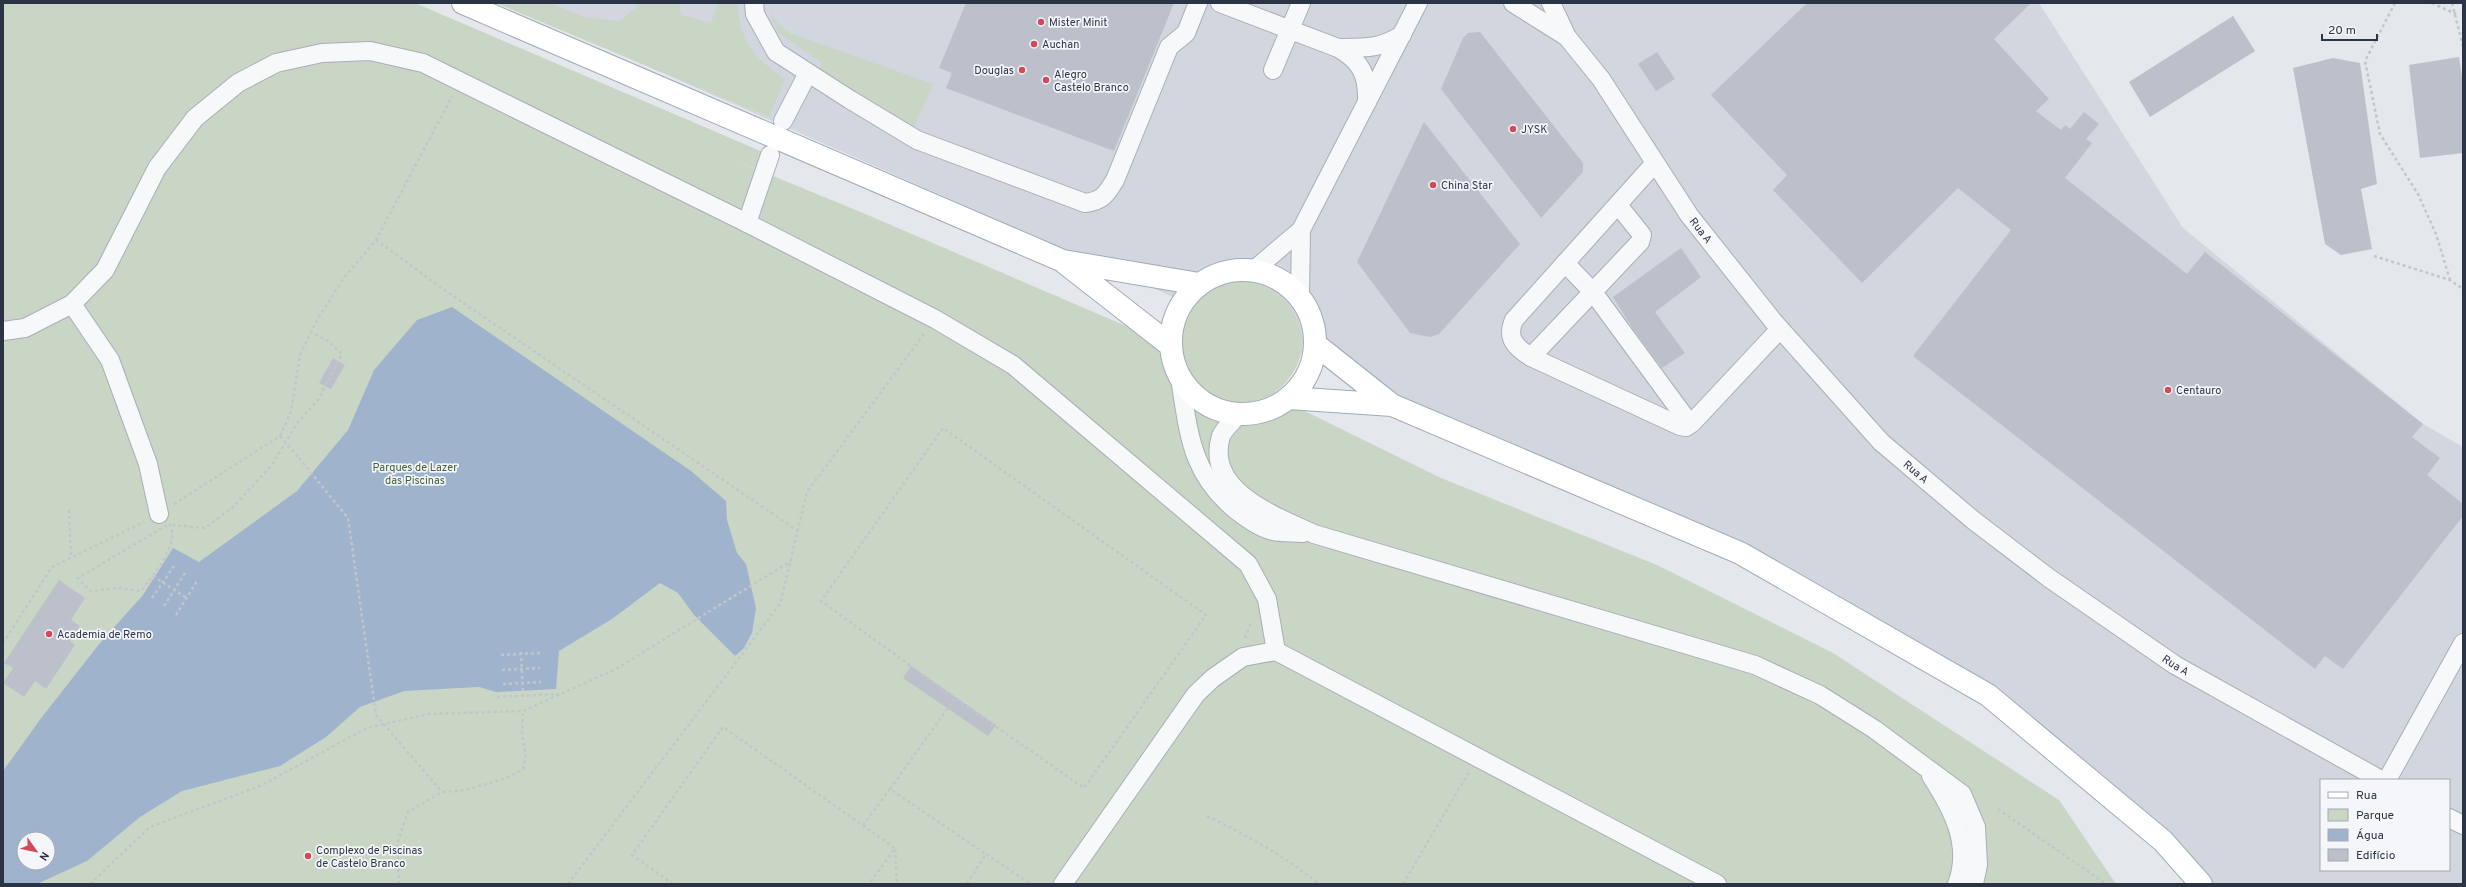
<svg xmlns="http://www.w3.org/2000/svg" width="2466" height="887" viewBox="0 0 2466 887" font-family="Overpass,sans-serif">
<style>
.built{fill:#d2d6de;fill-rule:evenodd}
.green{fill:#c9d6c5;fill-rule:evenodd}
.water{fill:#9fb4cc;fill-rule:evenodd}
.building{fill:#bbc0ca}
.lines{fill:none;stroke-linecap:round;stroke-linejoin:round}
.minor-casing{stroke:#a9aeb7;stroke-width:20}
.major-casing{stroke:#a3abb8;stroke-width:24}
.path{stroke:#c2c5cb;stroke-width:2.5;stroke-dasharray:3 3;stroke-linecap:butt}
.minor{stroke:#f7f8fa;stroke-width:18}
.major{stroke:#fff;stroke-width:22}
.path-bridge{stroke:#c2c5cb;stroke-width:2.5;stroke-dasharray:3 3;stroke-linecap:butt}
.poi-dot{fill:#d1495b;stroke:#f4f6f9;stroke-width:1.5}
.labels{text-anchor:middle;stroke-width:3.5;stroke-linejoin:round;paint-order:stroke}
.poi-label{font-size:11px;fill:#2b3445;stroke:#f4f6f9;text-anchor:start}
.street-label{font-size:11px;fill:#2b3445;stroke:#f4f6f9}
.park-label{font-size:11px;fill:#3f6138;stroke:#f4f6f9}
</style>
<rect width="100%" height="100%" fill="#e4e7ec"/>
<path class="built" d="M503 3H2039L2183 228 2423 424 2463 447V884H2213L2170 838 1992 693 1707 531ZM2321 780H2449V870H2321Z"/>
<path class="green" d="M3 3H415L770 155 764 172 724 156 863 213 1182 350C1181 332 1186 314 1199 300 1259 238 1349 339 1272 395L1441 478 1657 565 1833 653 2059 800 2116 884H3ZM24 839H48V863H24Z
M496 3H550L584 17 619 21 636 8V3H679L681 15 711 23 718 3H739C736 9 739 16 740 22 746 52 762 62 785 79L769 117Z
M770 12 779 24 790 33 933 84 913 129 819 70 822 63 777 32Z"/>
<path class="water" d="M452 307 691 471 726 501 727 520 737 553 746 564 756 608 752 633 744 648 735 656 694 615 678 593 660 583 612 619 559 651 556 689 496 692 479 687 404 691 360 707 326 737 280 766 182 791 140 817 87 861 37 884H3V771L42 717 100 643 143 595 173 548 199 562 297 491 348 430 374 370 417 320ZM24 839H48V863H24Z"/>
<path class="building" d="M966 3H1174L1114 151 946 88 952 73 939 68Z
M1807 3H2031L1994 39 2049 99 2036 111 2061 130 2065 125 2070 129 2084 112 2099 124 2086 139 2092 143 2065 178 2187 274 2205 252 2423 424 2412 437 2440 458 2427 475 2463 504V516L2343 669 2325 656 2315 669 1913 356 2011 230 1958 188 1862 283 1773 190 1787 175 1711 95Z
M2233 16 2255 51 2150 117 2129 82Z
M1480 32 1583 163V172L1541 218 1441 89 1463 38 1468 33Z
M1657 52 1675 79 1656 91 1638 64Z
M2459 57 2463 84V153L2420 158 2409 65Z
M2333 58 2360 63 2377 184 2361 189 2372 249 2341 255 2325 244 2293 68Z
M1424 122 1520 244 1439 334 1430 337 1410 333 1357 262Z
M1681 248 1701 277 1655 312 1685 353 1662 368 1633 329 1613 297Z
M333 358 345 365 331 389 319 383Z
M59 580 85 598 71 620 80 626 70 641 75 645 46 689 35 681 24 697 3 683 13 668 4 663Z
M911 666 996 725 988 736 903 678Z"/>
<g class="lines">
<g class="minor-casing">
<g id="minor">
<path d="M754 3 755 14 776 52 849 99 917 140 1085 203C1102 201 1106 195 1115 180L1169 47 1186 33 1198 3"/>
<path d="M1220 3 1338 48C1361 61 1368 75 1367 102"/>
<path d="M1513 3 1567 37"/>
<path id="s1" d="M1551 3 1567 37 1601 79 1689 215 1773 321 1881 442 1973 520 2049 578 2175 665 2381 780"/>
<path d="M1339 48C1365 48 1379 49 1402 35"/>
<path d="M1273 70 1301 3"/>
<path d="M783 121 808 73"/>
<path d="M1655 163 1514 320C1506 338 1515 347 1531 357L1680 426 1686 427 1692 423 1780 329"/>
<path d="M747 223 770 155"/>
<path d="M1565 263 1593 292 1690 424"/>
<path d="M1254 270 1301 230 1418 3"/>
<path d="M1300 297 1301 230"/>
<path d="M72 304 110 360 148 464 159 514"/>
<path d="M3 331 25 328 72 304 105 270 157 168 195 118 238 83 276 63 322 53 370 51 423 63 747 223 935 319 1013 365 1248 564 1267 599 1276 651 1717 884"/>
<path d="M1531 357 1640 242 1642 235 1618 205"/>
<path d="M1180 379C1189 432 1190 473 1236 510 1246 518 1260 528 1273 531 1282 533 1294 532 1303 533"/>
<path d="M1238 415C1233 421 1224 429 1221 436 1204 491 1276 516 1314 534L1755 665 1820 695 1874 729 1962 794 1976 827 1978 865 1974 884"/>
<path d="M1931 776C1952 808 1972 845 1957 884"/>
<path d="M2387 780 2463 643"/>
<path d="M2449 818 2463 825"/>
<path d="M1063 884 1196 694 1213 678 1243 657 1276 651"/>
</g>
</g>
<g class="major-casing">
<path id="major" d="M463 3 1063 261 1199 284
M1065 263 1170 345
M1171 342a72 72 0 1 1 144 0a72 72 0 1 1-144 0Z
M1315 344 1392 405 1740 553 1988 695 2163 841 2201 884
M1289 398 1392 405"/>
</g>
<path class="path" d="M2395 3 2365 61 2380 134 2418 194 2436 234 2450 280
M2432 3 2456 14
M2452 3 2463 46
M376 240 443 289 798 531
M2374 256 2450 280 2463 289
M280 436 299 458
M174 504 280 436 291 412 300 355 317 320 343 279 376 240 452 96
M69 510 71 557
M169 524C182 541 152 577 141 591L117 588 90 591 78 578Z
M172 525 205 528 232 508 271 466 298 422 318 400 342 354 328 341 311 332
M153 576 188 599
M152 598 174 566
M164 606 185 573
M176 615 197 581
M1245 638 1252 621
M3 643 52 567 144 522
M521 652 523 695
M501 655 540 653
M502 670 540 668
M503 684 541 682
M497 697 559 694
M890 789 955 698 1084 788 1206 615 943 428 821 601 955 698
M1998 809 2106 884
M1207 816C1247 835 1284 856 1319 884
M863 825 890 789 986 854
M895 849 897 884
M90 884 150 827 262 785 367 728 428 714 523 711 616 669 791 561
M399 884 397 844 408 812 442 792 465 790 490 783 511 776 523 769 526 754 522 736 523 711
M568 884 780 604 807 492 924 334
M673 884 632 855 723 727 895 848 869 884
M967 884 986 854 1031 884
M1403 884 1469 772"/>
<use href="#minor" class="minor"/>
<use href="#major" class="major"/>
<path class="path-bridge" d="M299 458 348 518 376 715 442 792"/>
</g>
<g class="poi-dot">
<circle cx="1041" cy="22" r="4"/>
<circle cx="1034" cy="44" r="4"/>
<circle cx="1022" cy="70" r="4"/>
<circle cx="1046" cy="80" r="4"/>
<circle cx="1513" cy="129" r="4"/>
<circle cx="1433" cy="185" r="4"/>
<circle cx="2168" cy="390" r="4"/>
<circle cx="49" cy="634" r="4"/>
<circle cx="308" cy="856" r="4"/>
</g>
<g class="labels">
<g class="poi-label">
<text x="1049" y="26">Mister Minit</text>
<text x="1042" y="48">Auchan</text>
<text x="1014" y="74" text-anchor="end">Douglas</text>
<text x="1054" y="78">Alegro<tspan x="1054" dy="13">Castelo Branco</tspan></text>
<text x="1521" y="133">JYSK</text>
<text x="1441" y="189">China Star</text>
<text x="2176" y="394">Centauro</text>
<text x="57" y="638">Academia de Remo</text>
<text x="316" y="854">Complexo de Piscinas<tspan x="316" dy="13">de Castelo Branco</tspan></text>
</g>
<g class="street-label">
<text dy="4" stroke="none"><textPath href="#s1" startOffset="273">Rua A</textPath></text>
<text dy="4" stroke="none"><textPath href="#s1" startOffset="597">Rua A</textPath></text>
<text dy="4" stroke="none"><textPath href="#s1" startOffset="921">Rua A</textPath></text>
</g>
<g class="park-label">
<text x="415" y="471">Parques de Lazer<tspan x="415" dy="13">das Piscinas</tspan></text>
</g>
</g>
<rect width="2466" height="887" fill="none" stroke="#2b3445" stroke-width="8"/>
<rect x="2320" y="779" width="130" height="92" fill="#f4f6f9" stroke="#a4a8b1"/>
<rect x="2328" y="792" width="20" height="6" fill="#ffffff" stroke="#a4a8b1"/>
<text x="2356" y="799" font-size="12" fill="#2b3445">Rua</text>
<rect x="2328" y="809" width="20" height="12" fill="#c9d6c5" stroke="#a4a8b1"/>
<text x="2356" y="819" font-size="12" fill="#2b3445">Parque</text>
<rect x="2328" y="829" width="20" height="12" fill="#9fb4cc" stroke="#a4a8b1"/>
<text x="2356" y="839" font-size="12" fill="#2b3445">Água</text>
<rect x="2328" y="849" width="20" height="12" fill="#bbc0ca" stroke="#a4a8b1"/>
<text x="2356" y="859" font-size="12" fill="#2b3445">Edifício</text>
<g transform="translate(36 851) rotate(123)"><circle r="19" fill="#f4f6f9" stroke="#a4a8b1"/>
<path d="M0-3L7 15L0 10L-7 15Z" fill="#d1495b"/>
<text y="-6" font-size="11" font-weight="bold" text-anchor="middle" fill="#2b3445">N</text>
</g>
<path d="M2322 34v6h55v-6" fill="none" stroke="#2b3445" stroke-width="2"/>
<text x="2328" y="34" font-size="12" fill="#2b3445" stroke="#f4f6f9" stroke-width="3" paint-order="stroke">20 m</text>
</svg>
